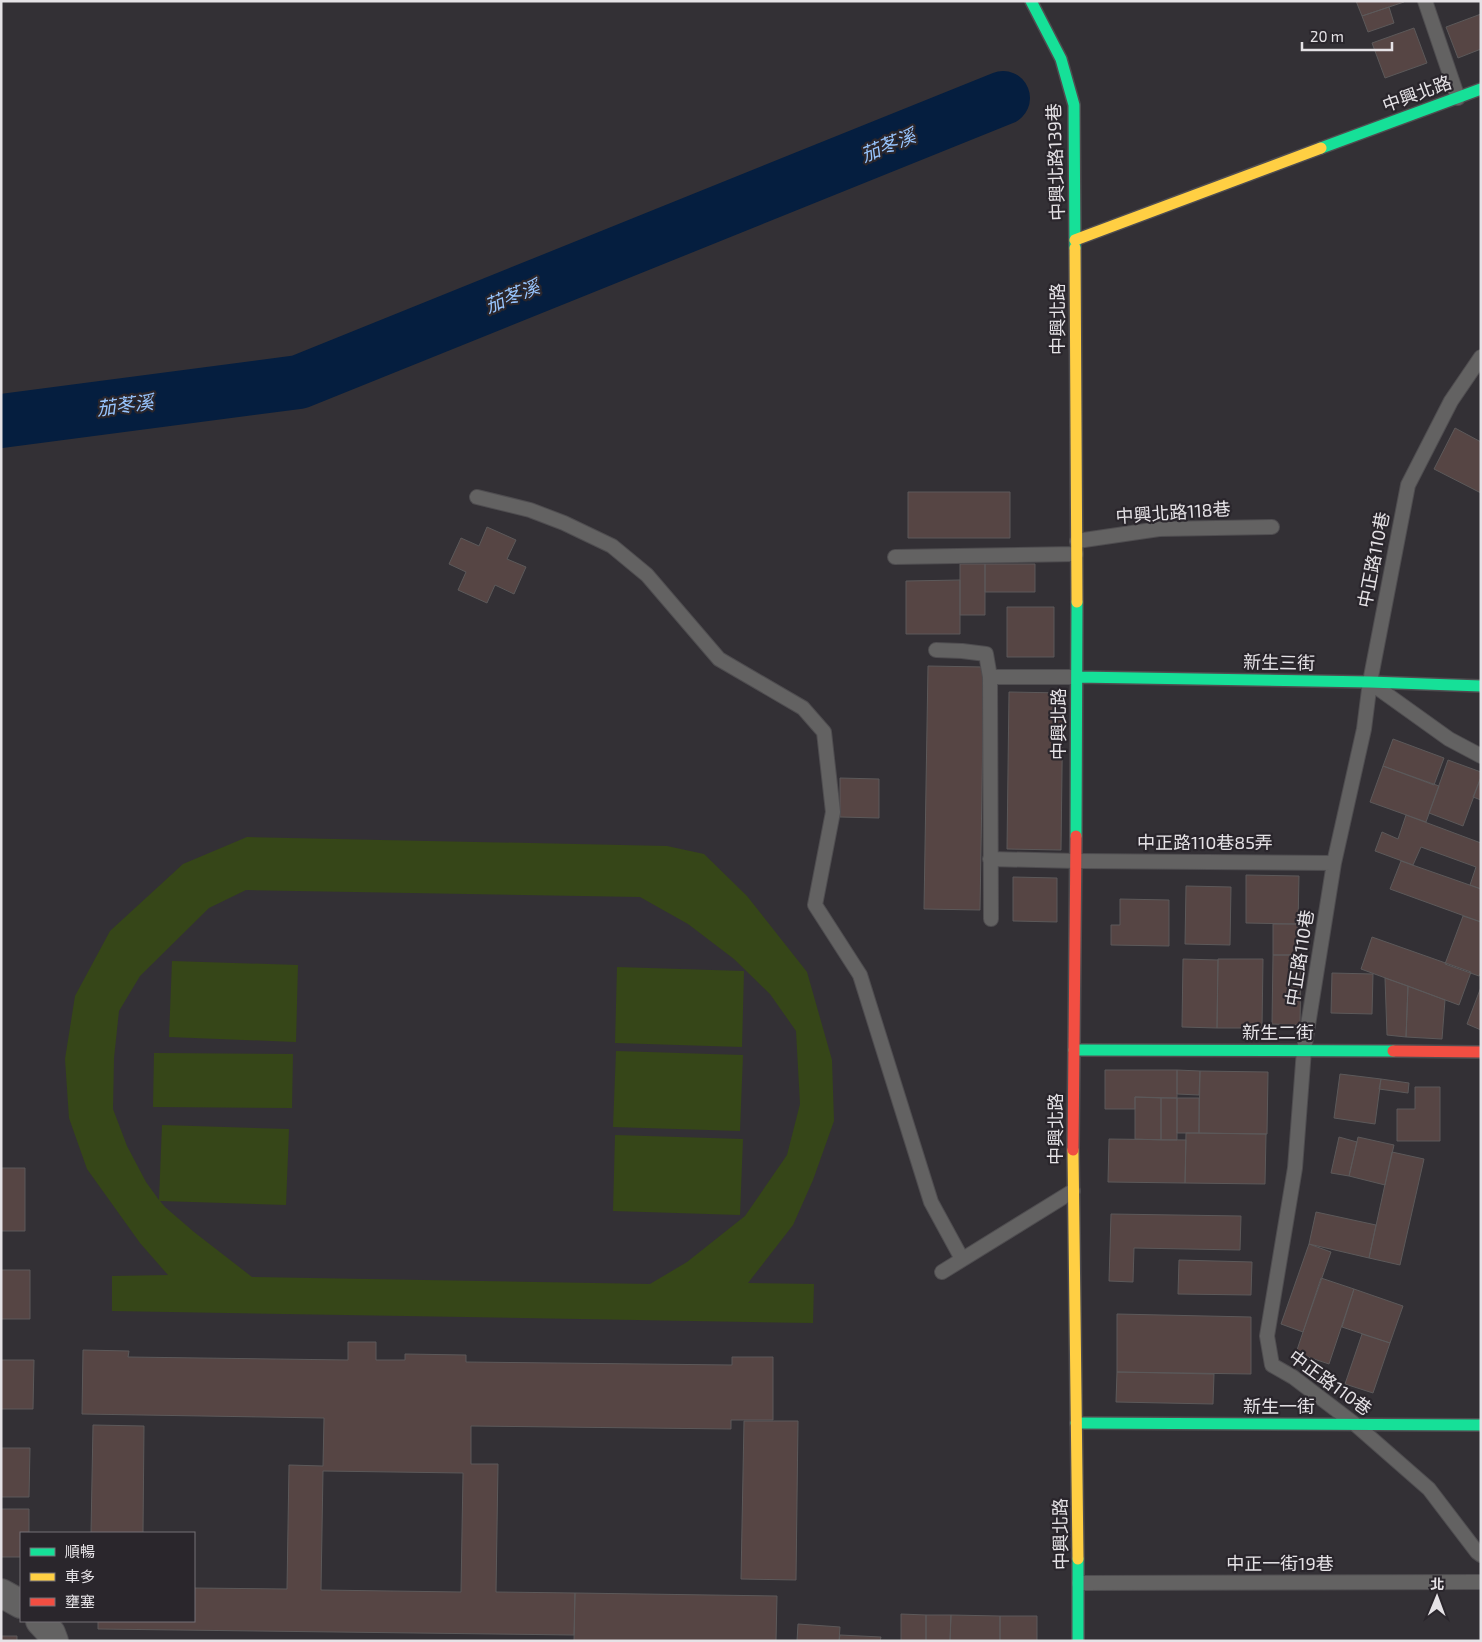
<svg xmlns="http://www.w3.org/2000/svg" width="1482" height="1642" viewBox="0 0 1482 1642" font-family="'Exo 2','Noto Sans TC',sans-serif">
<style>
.green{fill:#364618;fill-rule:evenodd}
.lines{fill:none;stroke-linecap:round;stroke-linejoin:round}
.river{stroke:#051e3f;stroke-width:54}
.building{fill:#564544;stroke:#5c595a;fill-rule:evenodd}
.lane-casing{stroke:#4f4d50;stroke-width:16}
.street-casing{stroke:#4f4d50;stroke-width:30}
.fast-casing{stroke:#4f4d50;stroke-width:14}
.slow-casing{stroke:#4f4d50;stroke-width:14}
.jam-casing{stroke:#4f4d50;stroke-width:14}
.lane{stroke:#636262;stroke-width:14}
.street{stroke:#636262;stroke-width:28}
.fast{stroke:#16e098;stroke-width:11}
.slow{stroke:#ffcf43;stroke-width:11}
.jam{stroke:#f24e42;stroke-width:11}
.labels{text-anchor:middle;stroke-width:4.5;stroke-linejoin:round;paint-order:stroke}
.street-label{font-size:18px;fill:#e5e2e6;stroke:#2a262c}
.water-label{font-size:19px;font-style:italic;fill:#98c5fe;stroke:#2a262c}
</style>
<rect width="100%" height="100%" fill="#333035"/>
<path class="green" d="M247 837 667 846 704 854 747 896 807 972 832 1060 834 1121 813 1180 793 1225 748 1283 814 1284 813 1323 112 1311V1276L168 1275 140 1243 87 1169 69 1118 65 1059 75 996 110 931 183 864ZM246 890 640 897 688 924 734 959 770 994 796 1031 800 1104 787 1155 745 1216 687 1262 650 1284 252 1277 194 1232 165 1207 160 1201 286 1205 289 1129 162 1125 159 1200 146 1182 127 1146 113 1109 114 1058 119 1011 140 976 209 908Z
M172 961 298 965 296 1042 169 1037Z
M617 967 744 971 742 1047 615 1043Z
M616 1051 743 1055 740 1131 613 1127Z
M154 1053 293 1054 292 1108 153 1107Z
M615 1135 743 1139 740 1215 613 1211Z"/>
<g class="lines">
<path class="river" d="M1 421 299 382 1003 98"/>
</g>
<path class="building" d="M1356 1H1404V2L1362 16Z
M1389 7 1394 23 1368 32 1362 16Z
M1481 14V49L1458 58 1446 27Z
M1414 28 1427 63 1385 78 1372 43Z
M1455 428 1481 442V493L1434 469Z
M908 492H1010V538H908Z
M487 527 516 540 507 559 526 567 514 594 495 585 487 603 458 590 466 572 449 564 461 538 479 546Z
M960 564H985V615H960Z
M985 564H1035V592H985Z
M960 580V634H906V581Z
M1007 607H1054V657H1007Z
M928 666 984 667 980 910 924 909Z
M1009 692 1063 693 1061 850 1007 849Z
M1393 739 1444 758 1434 785 1383 766Z
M1448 760 1481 772V777L1463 826 1429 813Z
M1383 766 1439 786 1426 822 1370 802Z
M1481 777V800L1473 797Z
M840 778 879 779V818L840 817Z
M1406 815 1481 843V889L1470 885 1476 867 1421 847 1413 865 1375 851 1382 832 1398 839Z
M1401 861 1481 889V922L1390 889Z
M1246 875 1299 876 1298 924 1246 923Z
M1013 877 1057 878V922L1013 921Z
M1186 886 1231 887 1230 945 1185 944Z
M1120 899 1169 900V946L1111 945V925H1120Z
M1463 916 1481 922V972L1479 976 1445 964Z
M1273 924H1298V955H1273Z
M1372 937 1471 972 1459 1005 1361 969Z
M1273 955H1301L1300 1025 1272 1024Z
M1183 959 1218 960 1217 1028 1182 1027Z
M1218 959H1263L1262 1028H1217Z
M1332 973 1373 974 1372 1014 1331 1013Z
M1385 978 1408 986 1406 1037 1387 1035Z
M1408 986 1445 1000 1442 1039 1406 1037Z
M1481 987V1030L1467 1024Z
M1105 1070H1177V1098L1135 1097V1109H1105Z
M1177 1070 1200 1071 1199 1095 1177 1094Z
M1200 1071 1268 1072 1267 1134 1199 1133Z
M1340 1074 1381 1079 1375 1124 1334 1118Z
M1381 1079 1409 1083 1408 1093 1379 1089Z
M1415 1087H1440V1141H1397V1109H1415Z
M1135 1097 1161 1098V1140L1135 1139Z
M1161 1098H1177V1140H1161Z
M1177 1098H1199V1133H1177Z
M1186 1133 1266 1134 1265 1184 1185 1183Z
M1339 1137 1357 1142 1349 1176 1331 1173Z
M1358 1137 1394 1145 1385 1185 1349 1176Z
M1109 1139 1186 1140 1185 1183 1108 1182Z
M1392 1152 1424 1159 1400 1265 1369 1258Z
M1 1168H25V1231H1Z
M1316 1212 1376 1225 1369 1258 1309 1244Z
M1111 1214 1241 1216 1240 1250 1134 1248 1133 1282 1109 1281Z
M1309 1244 1331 1252 1303 1332 1281 1324Z
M1179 1260 1252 1262 1251 1295 1178 1294Z
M1 1270H30V1319H1Z
M1321 1278 1354 1289 1329 1364 1296 1353Z
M1354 1289 1403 1306 1390 1343 1342 1327Z
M1117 1314 1251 1317V1374L1117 1372Z
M1362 1334 1390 1343 1373 1393 1345 1384Z
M348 1342H376V1360H405V1354L466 1355V1362L732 1365V1357H773V1420H731V1429L471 1426V1464H498L496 1592 575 1593 574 1635 98 1629V1621H194V1588L287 1589 289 1465 323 1466 324 1418 82 1414 83 1350 129 1351 128 1357 348 1360ZM323 1471 463 1473 461 1592 321 1590Z
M1 1360H34L33 1409H1Z
M1117 1372 1214 1374 1213 1404 1116 1402Z
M744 1421H798L796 1580 741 1579Z
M93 1425 144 1426 143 1533H91Z
M1 1448H30L29 1497H1Z
M1 1509H29V1533H21V1557H1Z
M575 1593 777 1596 776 1641H574Z
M901 1614 926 1615V1641H901Z
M926 1615H951L950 1641H926Z
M951 1615 1000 1616V1641H950Z
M1000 1616H1037V1641H1000Z
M798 1624 840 1627 839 1641H797Z
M840 1635 881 1637 880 1641H839Z
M1 1636H17V1641H1Z"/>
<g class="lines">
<g class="lane-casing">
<path id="lane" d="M1425 1 1458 98
M1481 357 1451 401 1408 485 1370 682 1364 729 1334 863 1304 1050 1295 1168 1267 1336 1272 1365 1293 1377 1356 1425 1429 1489 1477 1552 1481 1555
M477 497 530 510 564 523 612 546 647 575 719 659 803 708 824 732 833 812 815 905 860 975 931 1202 962 1259
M1077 541 1159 529 1272 527
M895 557 1076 554
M936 650 962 651 986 654 990 677H1077
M990 677 991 919
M1375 686 1449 739 1481 756
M990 859 1076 861 1334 863
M942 1272 1073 1191
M1079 1583 1481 1582"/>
</g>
<g class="street-casing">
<path id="street" d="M1 1593 21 1604
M40 1621 51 1633 54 1641"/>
</g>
<g class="fast-casing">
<path id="fast" d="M1031 1 1061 59 1074 105 1075 248
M1321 148 1481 89
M1077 677 1370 682 1481 686
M1076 836 1077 602
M1074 1050 1393 1051
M1076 1423 1481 1425
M1078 1559V1641"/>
</g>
<g class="slow-casing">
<path id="slow" d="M1075 240 1321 148
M1075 248 1077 602
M1073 1150 1078 1559"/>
</g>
<g class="jam-casing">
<path id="jam" d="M1393 1051 1481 1052
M1073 1150 1076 836"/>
</g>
<use href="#lane" class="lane"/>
<use href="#street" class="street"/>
<use href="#fast" class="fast"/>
<use href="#slow" class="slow"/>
<use href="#jam" class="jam"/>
</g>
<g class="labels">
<g class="street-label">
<text transform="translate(1417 94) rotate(-20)" y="6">中興北路</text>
<text transform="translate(1056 162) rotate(-92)" y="6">中興北路139巷</text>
<text transform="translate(1058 319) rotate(-90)" y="6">中興北路</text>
<text transform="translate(1173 513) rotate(-4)" y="6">中興北路118巷</text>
<text transform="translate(1374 560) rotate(-79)" y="6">中正路110巷</text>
<text transform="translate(1279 663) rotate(1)" y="6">新生三街</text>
<text transform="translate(1059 724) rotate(-90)" y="6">中興北路</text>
<text x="1205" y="849">中正路110巷85弄</text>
<text transform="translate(1300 958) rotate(-81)" y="6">中正路110巷</text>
<text x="1278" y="1039">新生二街</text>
<text transform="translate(1056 1129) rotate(-90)" y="6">中興北路</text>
<text transform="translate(1330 1383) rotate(36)" y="6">中正路110巷</text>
<text x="1279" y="1413">新生一街</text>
<text transform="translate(1061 1534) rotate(-91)" y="6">中興北路</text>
<text x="1280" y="1570">中正一街19巷</text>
</g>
<g class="water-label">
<text transform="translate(888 145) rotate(-22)" y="7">茄苳溪</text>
<text transform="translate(512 296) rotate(-22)" y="7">茄苳溪</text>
<text transform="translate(125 405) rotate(-7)" y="7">茄苳溪</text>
</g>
</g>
<rect width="1482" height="1642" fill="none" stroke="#e5e2e6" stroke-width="5"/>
<rect x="20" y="1532" width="175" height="90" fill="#2a262c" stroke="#757176"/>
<rect x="30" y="1548" width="25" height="8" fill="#16e098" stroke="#757176"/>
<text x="65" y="1557" font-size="15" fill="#e5e2e6">順暢</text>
<rect x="30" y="1573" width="25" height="8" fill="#ffcf43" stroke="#757176"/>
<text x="65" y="1582" font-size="15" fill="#e5e2e6">車多</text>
<rect x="30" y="1598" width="25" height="8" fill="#f24e42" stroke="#757176"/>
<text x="65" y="1607" font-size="15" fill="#e5e2e6">壅塞</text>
<g transform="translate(1437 1597) rotate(1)" stroke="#2a262c" stroke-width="4" paint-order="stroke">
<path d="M0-4L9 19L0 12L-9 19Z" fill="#e5e2e6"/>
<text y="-8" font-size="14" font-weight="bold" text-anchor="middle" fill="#e5e2e6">北</text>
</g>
<path d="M1302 42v8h90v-8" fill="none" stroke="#e5e2e6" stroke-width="2.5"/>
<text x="1310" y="42" font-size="15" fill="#e5e2e6" stroke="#2a262c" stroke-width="4" paint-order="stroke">20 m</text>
</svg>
